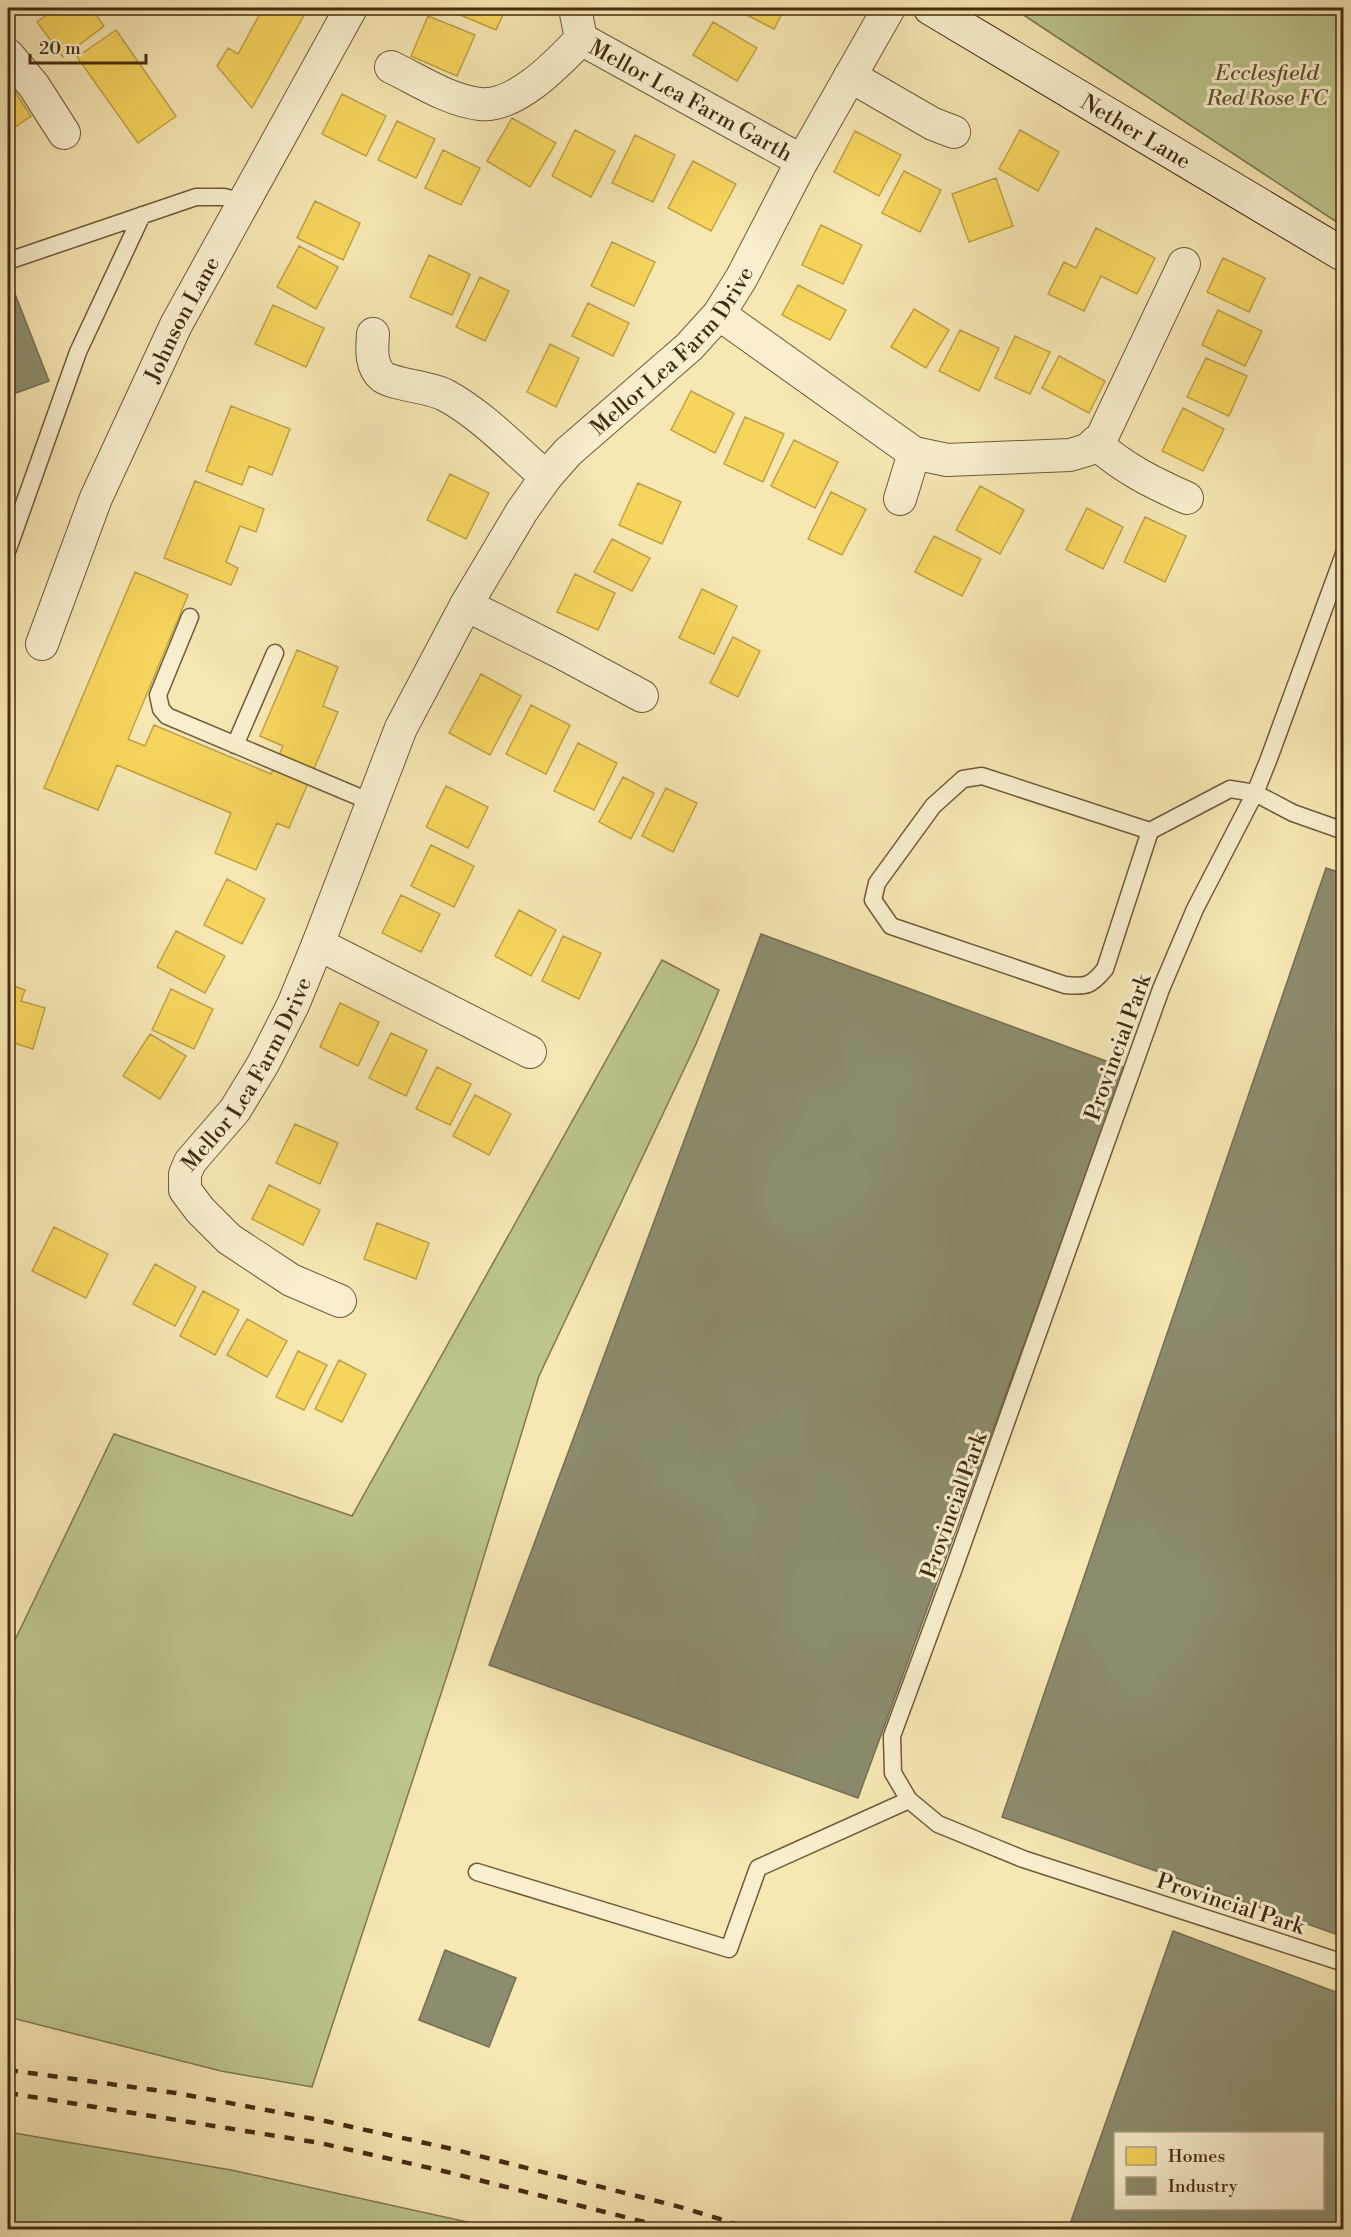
<svg xmlns="http://www.w3.org/2000/svg" width="1351" height="2237" viewBox="0 0 1351 2237" font-family="'Libre Bodoni',serif">
<style>
.green{fill:#bcc58c;stroke:#80784f;stroke-width:1.5}
.homes{fill:#f6d55c;stroke:#c1a246;stroke-width:1.5}
.industry{fill:#8c8c6e;stroke:#766f52;stroke-width:1.5;fill-rule:evenodd}
.lines{fill:none;stroke-linecap:round;stroke-linejoin:round}
.lane-casing{stroke:#705a3a;stroke-width:19}
.street-casing{stroke:#705a3a;stroke-width:34}
.secondary-casing{stroke:#442b12;stroke-width:35}
.lane{stroke:#f9efce;stroke-width:16}
.street{stroke:#f9efce;stroke-width:32}
.secondary{stroke:#f9efce;stroke-width:33}
.rail{stroke:#442b12;stroke-width:4.5;stroke-dasharray:10 10;stroke-linecap:butt}
.labels{text-anchor:middle;stroke-width:6;stroke-linejoin:round;paint-order:stroke}
.park-label{font-size:22px;font-style:italic;fill:#625230;stroke:#f9efce}
.street-label{font-size:22px;fill:#442b12;stroke:#f9efce}
</style>
<rect width="100%" height="100%" fill="#f6e7b3"/>
<filter id="stains"><feTurbulence type="fractalNoise" baseFrequency=".00333" numOctaves="4"/><feColorMatrix values="0 0 0 0 .2 0 0 0 0 .09 0 0 0 0 .02 0 0 0 .5 -.17"/></filter>
<radialGradient id="worn" r=".72"><stop offset=".6" stop-color="#630" stop-opacity="0"/><stop offset="1" stop-color="#630" stop-opacity=".3"/></radialGradient>
<path class="green" d="M1013 8H1343V226L1320 211Z
M662 960 719 990 696 1044 539 1376 455 1651 312 2087 221 2071 8 2017V1641L14 1642 114 1434 352 1516Z
M8 2132 231 2170 499 2229H8Z"/>
<path class="homes" d="M56 8H91L104 26 63 57 37 22Z
M263 8H308L252 108 217 66 228 48 238 54Z
M461 8H506L496 30 458 14Z
M733 8H785L774 29Z
M428 16 475 35 457 76 411 56Z
M713 22 757 48 737 81 693 55Z
M116 30 176 116 138 143 77 57Z
M8 81 31 116 8 132Z
M342 94 386 116 366 156 322 134Z
M512 118 556 143 530 187 487 161Z
M397 121 435 139 416 178 378 160Z
M575 130 615 151 591 197 552 176Z
M1020 130 1059 152 1038 191 999 169Z
M855 131 901 155 879 196 834 172Z
M635 135 675 155 653 202 612 183Z
M443 150 480 168 461 205 425 188Z
M693 161 736 184 711 231 668 208Z
M904 171 941 190 920 232 882 213Z
M996 178 1013 226 969 242 952 194Z
M315 201 360 223 343 260 297 238Z
M821 225 862 245 843 284 802 265Z
M1096 228 1155 258 1137 294 1101 276 1084 311 1048 294 1064 262 1076 268Z
M612 242 655 262 634 306 591 286Z
M299 246 338 267 316 309 277 287Z
M429 255 470 274 452 315 410 297Z
M1223 258 1265 278 1249 312 1207 292Z
M480 277 509 291 485 341 456 327Z
M798 285 846 310 830 340 782 315Z
M588 303 629 323 613 356 572 336Z
M273 305 324 328 306 367 255 344Z
M914 309 949 330 926 368 891 347Z
M1218 310 1262 331 1245 366 1202 345Z
M960 330 999 348 979 391 939 371Z
M1015 336 1050 352 1030 394 995 378Z
M550 344 579 358 556 407 527 392Z
M1059 356 1105 381 1089 413 1042 388Z
M1206 358 1247 376 1229 416 1187 397Z
M691 391 734 413 715 453 671 430Z
M231 406 290 429 272 475 249 466 242 485 206 471Z
M1183 408 1224 429 1203 471 1162 451Z
M745 417 784 434 763 482 724 464Z
M794 440 838 462 815 508 771 486Z
M450 474 489 493 466 539 427 520Z
M195 481 264 509 256 532 240 526 226 562 238 568 231 585 164 558Z
M638 483 681 502 662 544 619 525Z
M980 486 1024 510 1000 554 956 530Z
M831 492 866 509 842 555 808 539Z
M1087 508 1123 527 1103 569 1066 550Z
M1145 517 1186 536 1165 582 1124 562Z
M934 536 981 559 962 596 915 572Z
M612 539 650 558 632 591 594 572Z
M135 572 188 595 128 739 145 746 154 725 271 774 283 746 260 736 297 650 338 667 323 706 338 712 289 828 277 823 256 870 215 853 231 813 117 765 98 810 44 788Z
M575 574 615 593 598 630 557 612Z
M702 589 737 606 714 654 679 638Z
M733 637 760 651 738 697 710 683Z
M481 674 521 696 490 755 449 733Z
M531 705 570 725 546 774 506 754Z
M578 743 617 763 594 810 554 791Z
M623 777 654 793 631 839 599 822Z
M446 786 488 807 468 848 426 827Z
M666 788 697 803 673 852 642 836Z
M431 845 474 866 454 907 411 886Z
M227 879 265 899 242 944 204 925Z
M401 895 440 914 421 952 382 933Z
M519 910 556 930 531 976 495 956Z
M176 931 225 956 205 993 157 967Z
M563 936 601 953 579 999 542 981Z
M8 984 25 990 21 1001 45 1008 33 1049 8 1041Z
M171 989 213 1009 194 1049 152 1030Z
M340 1003 379 1022 358 1066 320 1047Z
M391 1033 427 1050 406 1096 369 1078Z
M150 1034 186 1056 160 1099 123 1076Z
M437 1067 471 1084 450 1125 416 1109Z
M475 1095 511 1114 489 1155 453 1136Z
M295 1124 338 1143 320 1184 276 1163Z
M269 1185 320 1210 303 1245 252 1219Z
M377 1223 429 1243 416 1279 364 1259Z
M54 1227 108 1254 86 1298 32 1271Z
M155 1264 196 1287 175 1326 133 1304Z
M203 1291 239 1310 215 1355 180 1336Z
M247 1319 287 1341 267 1377 227 1355Z
M298 1351 327 1365 304 1410 276 1397Z
M339 1360 366 1374 342 1422 315 1409Z"/>
<path class="industry" d="M10 281 49 381 8 396V282Z
M1326 868 1344 874V1937L1002 1817Z
M761 934 1125 1068 858 1798 489 1665Z
M1173 1931 1344 1995V2230H1084L1070 2224ZM1116 2134H1322V2208H1116Z
M445 1950 516 1978 489 2047 419 2020Z"/>
<g class="lines">
<g class="lane-casing">
<path id="lane" d="M8 261 196 197H224L245 202
M8 549 78 352 142 215
M1344 554 1268 761 1255 793 1195 909 1161 989 954 1568 892 1736 893 1773 909 1800 938 1824 1023 1859 1344 1963
M190 617 158 695 161 709 167 716 371 802
M235 745 275 653
M1150 831 982 776 963 779 933 806 877 883 873 900 891 926 1065 985C1087 987 1091 986 1105 969L1150 831 1230 789 1255 793 1293 813 1344 831
M477 1872 729 1949 758 1868 909 1800"/>
</g>
<g class="street-casing">
<g id="street">
<path id="s1" d="M581 39 802 161"/>
<path d="M8 55 34 86 64 133"/>
<path d="M391 67C418 80 450 101 480 104 516 108 559 62 581 39L575 8"/>
<path d="M850 76 933 124 954 132"/>
<path d="M719 314 914 453 947 460 1070 455 1087 450 1102 437 1184 264"/>
<path d="M373 334C372 348 370 367 383 377 395 385 430 387 445 395 481 414 515 450 546 477"/>
<path d="M1095 443C1125 469 1151 482 1187 498"/>
<path d="M900 499 914 453"/>
<path d="M466 605 560 652 642 696"/>
<path id="s2" d="M42 644 96 498 176 325 351 8"/>
<path d="M318 944 530 1052"/>
<path id="s3" d="M340 1301 291 1280 229 1239 200 1210 185 1190V1174L190 1162 235 1110 263 1064 293 1005 318 944 401 728 466 605 522 511 546 477 568 452 689 347 719 314 742 277 802 161 889 8"/>
</g>
</g>
<g class="secondary-casing">
<g id="secondary">
<path id="s4" d="M930 8 1344 255"/>
</g>
</g>
<use href="#lane" class="lane"/>
<use href="#street" class="street"/>
<use href="#secondary" class="secondary"/>
<path class="rail" d="M8 2070 176 2093 325 2121 448 2148 684 2208 755 2230
M8 2093 320 2143 443 2171 676 2230"/>
</g>
<g class="labels">
<g class="park-label">
<text x="1267" y="80">Ecclesfield<tspan x="1267" dy="25">Red Rose FC</tspan></text>
</g>
<g class="street-label">
<text dy="8" stroke="none"><textPath href="#s1" startOffset="126">Mellor Lea Farm Garth</textPath></text>
<text dy="8" stroke="none"><textPath href="#s4" startOffset="240">Nether Lane</textPath></text>
<text dy="8" stroke="none"><textPath href="#s2" startOffset="354">Johnson Lane</textPath></text>
<text dy="8" stroke="none"><textPath href="#s3" startOffset="1178">Mellor Lea Farm Drive</textPath></text>
<text transform="translate(1117 1047) rotate(-70)" y="8">Provincial Park</text>
<text dy="8" stroke="none"><textPath href="#s3" startOffset="328">Mellor Lea Farm Drive</textPath></text>
<text transform="translate(953 1505) rotate(-70)" y="8">Provincial Park</text>
<text transform="translate(1231 1903) rotate(18)" y="8">Provincial Park</text>
</g>
</g>
<rect width="1351" height="2237" fill="none" stroke="#f6e7b3" stroke-width="30"/>
<rect x="9" y="9" width="1333" height="2219" fill="none" stroke="#442b12" stroke-width="3"/>
<rect x="15" y="15" width="1321" height="2207" fill="none" stroke="#442b12" stroke-width="1.5"/>
<rect x="1114" y="2132" width="210" height="78" fill="#f9efce" stroke="#b1a183" stroke-width="1.5"/>
<rect x="1126" y="2147" width="30" height="18" fill="#f6d55c" stroke="#b1a183" stroke-width="1.5"/>
<text x="1168" y="2162" font-size="18" fill="#442b12">Homes</text>
<rect x="1126" y="2177" width="30" height="18" fill="#8c8c6e" stroke="#b1a183" stroke-width="1.5"/>
<text x="1168" y="2192" font-size="18" fill="#442b12">Industry</text>
<path d="M30 54v9h116v-9" fill="none" stroke="#442b12" stroke-width="3"/>
<text x="39" y="54" font-size="18" fill="#442b12" stroke="#f9efce" stroke-width="4.5" paint-order="stroke">20 m</text>
<rect width="100%" height="100%" filter="url(#stains)"/>
<rect width="100%" height="100%" fill="url(#worn)"/>
</svg>
